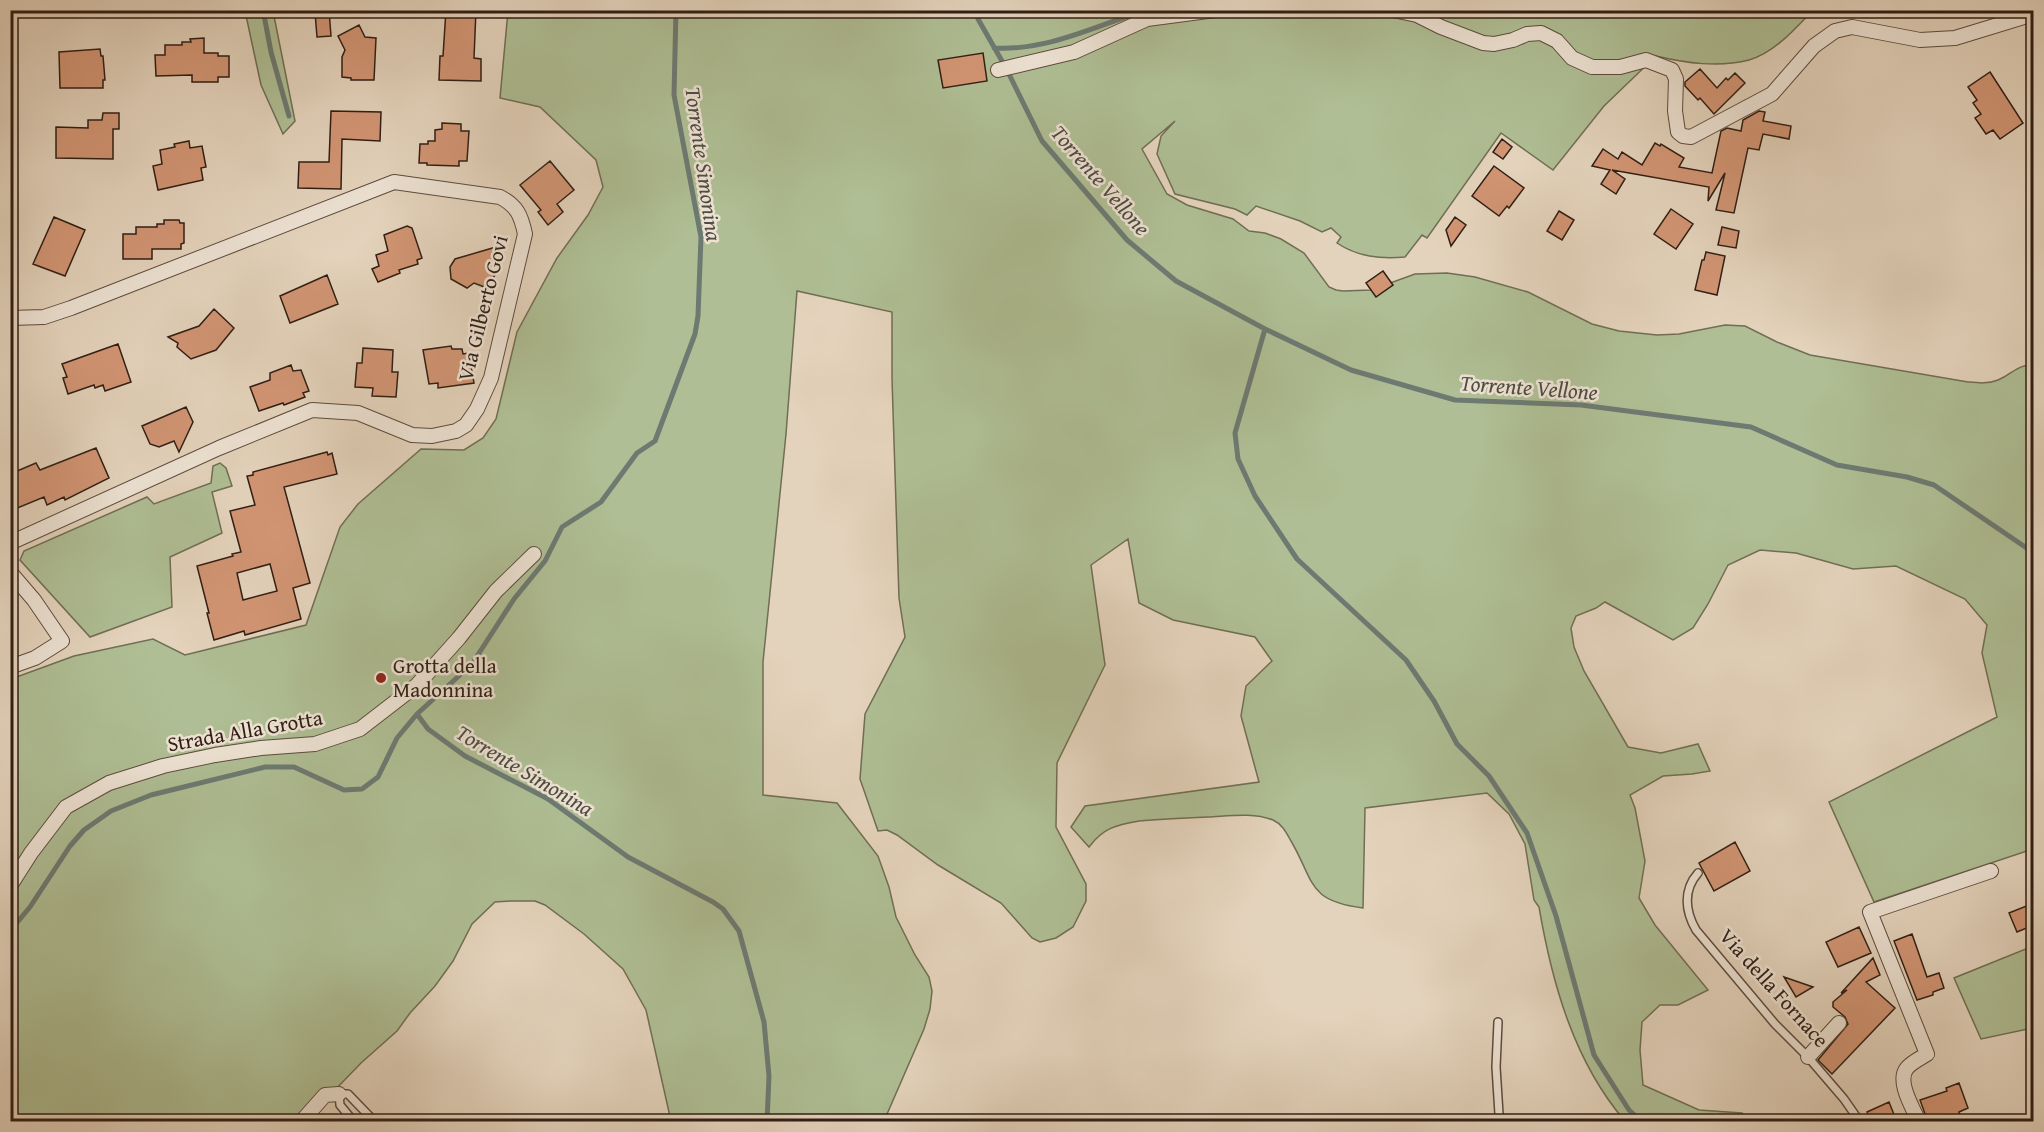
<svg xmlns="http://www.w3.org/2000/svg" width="2044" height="1132" viewBox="0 0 2044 1132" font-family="'Gentium Book Plus',serif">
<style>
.green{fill:#afbe94;stroke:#706e54;stroke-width:1.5}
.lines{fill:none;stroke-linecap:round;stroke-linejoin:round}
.stream{stroke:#6d7a72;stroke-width:5}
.building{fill:#d29574;stroke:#301e14;stroke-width:1.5;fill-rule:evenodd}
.service-casing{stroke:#5d4b3e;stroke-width:10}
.minor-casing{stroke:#5d4b3e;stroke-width:16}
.service{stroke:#ede2d3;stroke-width:7}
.minor{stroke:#ede2d3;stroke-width:14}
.poi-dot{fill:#8f2418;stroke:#ede2d3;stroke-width:2}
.labels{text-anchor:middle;stroke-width:5;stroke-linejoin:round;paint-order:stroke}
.street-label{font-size:21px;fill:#301e14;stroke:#ede2d3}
.poi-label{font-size:21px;fill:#301e14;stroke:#ede2d3;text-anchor:start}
.water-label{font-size:22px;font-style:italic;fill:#4e4c43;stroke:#ede2d3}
</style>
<rect width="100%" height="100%" fill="#e4d3bc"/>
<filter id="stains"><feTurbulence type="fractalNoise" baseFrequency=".00333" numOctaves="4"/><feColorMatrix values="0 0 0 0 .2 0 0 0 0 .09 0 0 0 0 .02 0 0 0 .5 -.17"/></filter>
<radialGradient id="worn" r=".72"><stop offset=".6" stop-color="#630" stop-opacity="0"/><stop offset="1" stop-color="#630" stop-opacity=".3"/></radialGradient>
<path class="green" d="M245 11H273L295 121 283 134 261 85Z
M508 11H1812C1795 29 1774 53 1749 60 1718 68 1686 63 1656 56L1604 106 1553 170 1501 133 1427 238 1422 235 1405 257C1380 259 1358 257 1337 243L1341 237 1331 228 1322 232 1300 221 1256 206 1247 215 1235 209 1175 194 1157 154 1161 136 1175 121 1142 149 1167 194 1187 205 1233 219 1249 231 1265 233 1281 239 1304 253 1329 287 1336 290 1343 291 1371 290 1415 274 1447 273 1475 277 1528 292 1592 324 1619 331 1657 335 1679 334 1725 325 1745 326 1777 342 1810 355 1968 382C1979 383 1988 384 1998 380 2011 375 2018 364 2033 365V849L1874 902 1829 802 1997 717 1982 653 1987 625 1965 599 1896 566 1853 569 1796 553 1760 550 1728 565 1708 604 1693 628 1673 640 1605 602 1596 608 1576 616 1571 628 1574 647 1584 671 1628 747 1661 753 1698 744 1710 771 1692 774 1663 776 1630 795 1635 808 1645 861 1639 898 1655 925 1708 990 1678 1005H1660L1642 1022 1640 1050 1643 1085 1699 1110 1742 1113 1751 1121H1625C1574 1062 1552 983 1539 907L1534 900 1525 844 1509 814 1487 793 1365 808 1363 908C1307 901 1315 882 1291 841 1286 832 1282 824 1273 820 1253 812 1229 816 1208 817 1185 818 1162 819 1139 821 1116 825 1103 828 1089 847L1071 827 1085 806 1259 782 1241 716 1246 686 1272 661 1255 637 1173 620 1139 603 1128 539 1091 565 1105 665 1057 763 1056 827 1086 884V901L1073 927 1056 938 1040 942 1032 938 1001 903 938 865 897 835 887 830 878 831 860 779 865 714 905 637 899 598 892 379V312L797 291 786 434 763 662V795L837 803 878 856 889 887 896 917 915 955 929 977 932 991 930 1009 924 1029 884 1121H671L646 1010 623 969 584 934 545 905 535 901H511L495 902 472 924 453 961 435 986 410 1013 397 1031 361 1063 305 1121 11 1122V679L74 656 153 639 185 655 306 625 340 527 358 504 421 449 464 450 483 438 496 419 517 332 557 258 588 215 603 187 596 160 540 107 500 98Z
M220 463 226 468 232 486 212 492 222 533 170 557 172 607 90 637 20 560 24 551 147 497 154 504 211 483 213 466Z
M2033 946V1028L1981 1039 1954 978Z"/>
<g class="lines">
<path class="stream" d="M263 10 271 52 289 116
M676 10 674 95 701 237 698 316 695 334 655 441 637 453 601 502 562 527 545 561 514 599 472 664 417 714 428 729 465 756 548 799 628 857 713 902 723 909 739 931 764 1022 769 1076 767 1122
M979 10 978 19 1006 68 1042 141 1127 240 1176 281 1265 329 1351 370 1455 400 1581 405 1751 427 1837 465 1907 477 1934 485 2034 553
M994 48C1048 51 1095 26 1146 10
M1265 329 1235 433 1238 459 1255 496 1297 559 1406 660 1434 701 1457 744 1489 776 1527 833 1556 916 1594 1055 1629 1110 1642 1122
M10 931 30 907 70 846 84 830 111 811 151 795 265 767H294L344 790 362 789 378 777 397 738 417 714"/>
</g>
<path class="building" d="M329 10 331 36 317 37 315 12Z
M446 10H476L474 58 481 59V81L439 80 440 56H443Z
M359 25 365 37 376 38 374 80H351V78L342 77V57L345 50 338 36Z
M204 38V53H218V56H229V77H218V82H192V75L156 76 155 55H165V45H182V42H191L190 39Z
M100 49 101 56H103L105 80H103V88H60L59 52Z
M983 53 987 81 943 88 938 60Z
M1700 69 1717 88 1726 78 1728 80 1735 73 1745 83 1714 114 1700 98 1698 100 1685 86V82Z
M1990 72 2023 123 2000 139 1993 130 1986 134 1975 118 1981 114 1973 103 1977 100 1968 87Z
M331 111 381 112 380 141 342 139 341 189 298 188 299 162H329Z
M1759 111 1765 112 1763 121 1791 126 1789 139 1763 134 1759 150 1748 148 1734 213 1716 210 1725 173 1708 201 1709 187 1612 170 1625 179 1616 194 1601 184 1610 170 1592 166 1603 149 1618 159 1622 152 1642 165 1655 143 1660 146 1661 144 1684 158 1679 167 1712 173 1721 131 1727 128 1741 131 1743 120Z
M103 113H119V129H113V159L56 158V127L88 128V120H102Z
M442 123 461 124V131H469L467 161H459V166L427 165V163H419L420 144H428V141H435V130L442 129Z
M1502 139 1512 147 1503 159 1493 152Z
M189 141 190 148 202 146 206 167 201 168 203 180 158 190 153 166 162 164 160 150 175 147 174 144Z
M550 161 574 190 557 204 563 212 548 225 538 212 541 210 520 185Z
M1494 166 1524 188 1509 208 1507 206 1499 216 1472 196Z
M1671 209 1693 224 1676 249 1654 234Z
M1559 211 1574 220 1562 240 1547 231Z
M54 217 85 230 65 276 33 264Z
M1455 217 1466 225 1451 246 1446 230Z
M164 220H179L180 223H184V243L181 244V249H152V259H123V234H136V227H157V224H164Z
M407 226 412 228 422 258 417 260 418 264 399 270 400 273 378 282 372 269 379 266 376 255 388 251 384 235Z
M1722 227 1739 231 1736 248 1718 245Z
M496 247 499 254 502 256 499 264 501 265 487 288 474 283 467 288 451 279 450 267 455 259Z
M1706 252 1725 256 1717 295 1695 290 1702 260H1704Z
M1383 271 1393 285 1376 297 1366 283Z
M327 275 338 304 290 323 280 296Z
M214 309 234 328 216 350 191 359 177 347 178 343 168 337 199 326Z
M118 344 131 382 105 391 103 385 95 388 94 385 68 394 63 378 67 377 62 364Z
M451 346 452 349H462L463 354 469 353 474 383 438 388V383L429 384 423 350Z
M363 348 393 350 392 372H398L396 397 372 396 373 388 355 387 357 363H362Z
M291 365 293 371 301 370 309 391 303 393 305 397 284 405 283 403 259 411 250 387 270 380V373Z
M186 407 193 422 179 452 174 441 159 447 150 444 142 426Z
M96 448 109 478 65 500 64 497 47 505 44 497 10 511V474L36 463 40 470Z
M327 452 328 455 332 453 337 474 284 487 310 583 293 588 301 619 245 635 244 631 214 640 207 613H209L197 566 233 556 232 554 241 552 230 511 255 505 247 476 253 475V472ZM270 564 277 591 243 600 237 573Z
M1735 842 1750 871 1714 891 1699 863Z
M2034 903V925L2017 932 2009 913Z
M1859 927 1871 953 1838 967 1826 942Z
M1912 934 1927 977 1939 973 1944 988 1933 992V995L1917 1000 1894 941Z
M1873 958 1880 975 1866 982 1895 1008 1832 1074 1818 1060 1848 1024 1845 1017 1833 1007V1002L1847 990 1841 993Z
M1784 977 1813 987 1796 997Z
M1959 1083 1968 1108 1959 1112 1960 1116 1944 1122H1928L1920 1100 1947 1091 1946 1088Z
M1889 1102 1897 1122H1871L1867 1112Z"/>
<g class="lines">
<g class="service-casing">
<path id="service" d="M1698 873C1683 890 1685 911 1696 930L1775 1024 1808 1057 1844 1099 1860 1122
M1498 1022 1496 1067 1499 1114 1502 1122
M354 1122 340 1105 339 1094H348L375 1122"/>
</g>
<g class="minor-casing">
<path id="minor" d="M1393 10 1417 15 1441 27 1483 43 1494 44 1513 40 1527 34 1541 33 1557 41 1572 58 1592 67H1620L1646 60 1672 70 1676 79 1675 111 1678 132 1683 136 1691 137 1772 94 1814 46 1835 31 1852 27 1920 40 1955 38 2034 14
M998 70 1074 52 1147 19 1215 10
M10 318 44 317 71 308 394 182 500 197C517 206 521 215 525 234L491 378 477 409 466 425 456 431 432 436 412 435 358 413 312 410 219 448 10 543
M10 572 34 600 62 641 35 658 10 667
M10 886 31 853 66 807 109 783 163 766 215 755 261 748 315 744 360 729 417 685 459 638 496 591 534 554
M1808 1057 1839 1023
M301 1122 325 1095 339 1094
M1919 1122C1913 1108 1896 1081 1907 1068 1912 1062 1921 1058 1927 1054L1870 912 1991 871"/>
</g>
<use href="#service" class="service"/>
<use href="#minor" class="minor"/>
</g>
<circle class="poi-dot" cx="381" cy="678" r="6"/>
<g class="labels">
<g class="street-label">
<text transform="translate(483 308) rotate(-76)" y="7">Via Gilberto Govi</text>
<text transform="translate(245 731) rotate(-10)" y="7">Strada Alla Grotta</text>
<text transform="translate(1774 988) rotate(48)" y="7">Via della Fornace</text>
</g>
<g class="poi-label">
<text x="393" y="673">Grotta della<tspan x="393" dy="24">Madonnina</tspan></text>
</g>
<g class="water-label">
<text transform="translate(704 164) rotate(82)" y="8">Torrente Simonina</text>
<text transform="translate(1101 180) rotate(49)" y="8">Torrente Vellone</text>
<text transform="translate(1529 387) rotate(4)" y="8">Torrente Vellone</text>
<text transform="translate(525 770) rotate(31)" y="8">Torrente Simonina</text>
</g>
</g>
<rect width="2044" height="1132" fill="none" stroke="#e4d3bc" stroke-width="36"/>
<rect x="12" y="12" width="2020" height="1108" fill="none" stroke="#301e14" stroke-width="3"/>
<rect x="18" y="18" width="2008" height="1096" fill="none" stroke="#301e14" stroke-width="1.5"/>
<rect width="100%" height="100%" filter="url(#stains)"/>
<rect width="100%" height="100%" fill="url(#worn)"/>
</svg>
